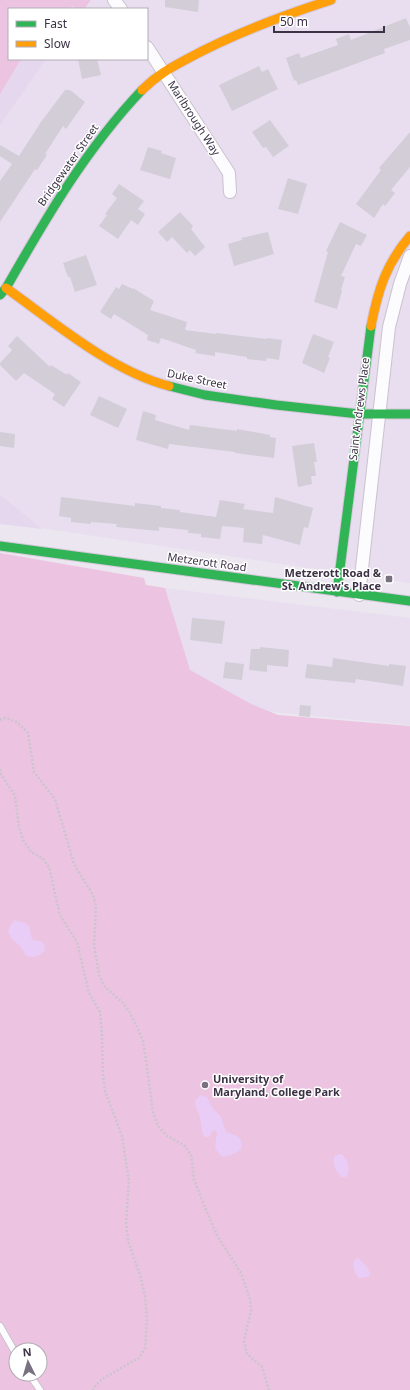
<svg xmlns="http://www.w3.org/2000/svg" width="410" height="1390" viewBox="0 0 410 1390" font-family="'Noto Sans',sans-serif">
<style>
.residential{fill:#e8deef}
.education{fill:#e5d7ee}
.green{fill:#ecc3e0;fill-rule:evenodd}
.sand{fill:#e9cdf7}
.building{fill:#d2cdd7}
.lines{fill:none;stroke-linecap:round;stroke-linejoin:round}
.lane-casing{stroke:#c9c3cd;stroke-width:8}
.street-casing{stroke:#c9c3cd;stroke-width:14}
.fast-casing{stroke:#d4c7db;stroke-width:11}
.slow-casing{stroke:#d4c7db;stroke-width:11}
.path{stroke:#cac5ce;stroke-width:2.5;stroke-dasharray:2 2;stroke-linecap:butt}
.lane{stroke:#fcfbfd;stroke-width:6}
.street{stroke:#fcfbfd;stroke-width:12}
.fast{stroke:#30b455;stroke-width:9}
.slow{stroke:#ff9f0a;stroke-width:9}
.poi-dot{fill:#797180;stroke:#fff;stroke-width:1.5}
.labels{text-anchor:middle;stroke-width:3;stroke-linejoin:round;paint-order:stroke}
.street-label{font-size:11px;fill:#3c3245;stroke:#fff}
.poi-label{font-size:11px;font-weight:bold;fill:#3c3245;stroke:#fff;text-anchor:end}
</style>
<rect width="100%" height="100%" fill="#ebe6ef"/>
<path class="residential" d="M80 0H410V583L0 522V94L21 59H147V9H68Z
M165 588 410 618V725L200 705Z"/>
<path class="education" d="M0 0H88L81 9H9V59H46L0 125Z
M0 495 42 529 0 524Z"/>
<path class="green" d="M0 0H91L84 9H75L73 6 68 9H9V59H21L0 94Z
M0 553 144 578 146 585 165 588 190 670 251 704 278 715 410 726V1390H0ZM16 1350H40V1374H16Z"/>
<path class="sand" d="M15 920 25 923 29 926 32 940 40 941 44 944 45 950C39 957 35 958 26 956L21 947 11 938 8 931 10 925Z
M200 1095 207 1097 213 1109 220 1115 226 1132C236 1135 244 1137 241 1149 236 1153 231 1155 224 1157L220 1155 215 1148 217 1133 216 1130H213L209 1137H206L203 1135 200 1117 195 1105V1101Z
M341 1154C348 1159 351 1170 346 1177H342C336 1172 333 1165 334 1157L337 1155Z
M358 1258C363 1262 369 1268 370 1274L368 1277 359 1278C354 1273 353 1267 354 1260Z"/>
<path class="building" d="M165 0H199L198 12 165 7Z
M406 18 410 27V40L384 49 385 53 298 85 296 80 294 81 286 58 299 53 301 58 338 45 336 39 349 34 351 40Z
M78 59H97L101 75 82 79Z
M259 66 262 72 268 69 278 89 232 111 219 85Z
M65 90H70L85 102 66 129 63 126 45 154 47 155 37 170 35 169 0 222V181L12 164 0 156V145L19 156 41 122Z
M270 120 289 146 273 157 266 147 263 148 252 132Z
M410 132V167L391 190 395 193 385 206 383 204 374 218 356 204 381 170 379 168Z
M148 147 162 151 161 153 176 158 170 179 140 170Z
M288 178 307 184 298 214 278 209Z
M119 184 144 201 138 209 145 214 138 225 131 220 118 239 99 226 107 215 105 214 117 198 112 194Z
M180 212 193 226 191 229 205 247 195 256 190 250 187 253 172 237 167 242 158 232Z
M340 222 367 235 361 246 356 244 341 276 345 277 341 290 342 291 337 309 314 302 328 252 326 251Z
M268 232 274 254 234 266 228 244 242 240 241 238Z
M86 255 97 285 75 292 70 277H68L63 263Z
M122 284 133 289V288L154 301 150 310 187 322 185 330 216 334V333L267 339V338L282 340 279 360 267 358 266 361 247 359V357L215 352V356L195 353 196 350 161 338 159 344 147 340 148 335 114 314 111 319 100 312 116 287 119 289Z
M313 334 334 342 328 357 330 358 324 373 302 363Z
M17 336 50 367 51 365 67 375 68 373 81 382 64 407 52 399 55 394 24 373 16 381 0 365V363L12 350 8 346Z
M99 396 127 409 118 428 90 415Z
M143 411 156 415 155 420 189 430 190 425 237 431V429L270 435V437L276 438 274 458 235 453V452L169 444 168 449 136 440Z
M0 432 15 434 14 448 0 446Z
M314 443 317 462H314L316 476H311L312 484 298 487 292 446Z
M61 497 135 506V503L161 506V508L180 510V512L216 517 220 500 245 504 243 509 273 513 275 497 313 508 308 528 304 527 300 545 263 535 262 544 243 542 244 528 222 526 220 539 201 537V534L188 533V530L159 527V531L116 527 117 524 91 522V524L71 522V518L59 516Z
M192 618 225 621 222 644 190 640Z
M260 647 289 650 288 667 267 665V672L249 670 251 649H260Z
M333 658 389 666V664L406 666 403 686 356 679 355 683 305 678 307 664 332 667Z
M225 662 244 664 242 680 223 678Z
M300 705 311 706 310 717 299 716Z"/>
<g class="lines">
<g class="lane-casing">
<path id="lane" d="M0 1326 16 1354
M29 1374 40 1390"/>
</g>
<g class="street-casing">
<path id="street" d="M114 0 121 9
M147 47 229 173 230 192
M359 595 389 327 400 284 410 256"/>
</g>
<g class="fast-casing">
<path id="fast" d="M0 295 6 288C46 218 86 149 142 90
M169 386 205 395 276 405 359 414H410
M0 546 410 601
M337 592 371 326"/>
</g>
<g class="slow-casing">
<path id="slow" d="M142 90C156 76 170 68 187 59 233 34 281 16 331 0
M6 288C54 322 111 371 169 386
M371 326C378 290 386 264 410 236"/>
</g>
<path class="path" d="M0 720 4 718 9 719 17 722 28 733 34 772 55 799 74 864 93 895 96 906 94 944 99 975 105 987 122 1002 129 1011 137 1027 143 1041 146 1060 153 1112 158 1126 166 1135 185 1146 191 1155 194 1180 211 1222 218 1237 241 1273 250 1299 251 1310 244 1341 247 1354 262 1367 269 1390
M0 769 1 774 15 796 19 827 23 840 31 852 42 858 49 867 60 915 77 942 89 993 100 1012 102 1036 103 1076 105 1091 122 1136 129 1182 126 1223 128 1241 140 1275 145 1296 147 1319 145 1348 139 1358 102 1379 96 1385 93 1390"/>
<use href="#lane" class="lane"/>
<use href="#street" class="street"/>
<use href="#fast" class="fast"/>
<use href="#slow" class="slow"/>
</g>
<g class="poi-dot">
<rect x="385" y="575" width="8" height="8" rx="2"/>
<circle cx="205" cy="1085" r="4"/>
</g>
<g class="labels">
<g class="street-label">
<text transform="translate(194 118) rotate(57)" y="4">Marlbrough Way</text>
<text transform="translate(68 165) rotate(-55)" y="4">Bridgewater Street</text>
<text transform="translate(197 379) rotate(12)" y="4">Duke Street</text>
<text transform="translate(359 409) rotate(-83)" y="4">Saint Andrews Place</text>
<text transform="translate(207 562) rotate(8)" y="4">Metzerott Road</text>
</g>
<g class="poi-label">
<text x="381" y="577">Metzerott Road &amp;<tspan x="381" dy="13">St. Andrew's Place</tspan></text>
<text x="213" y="1083" text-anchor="start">University of<tspan x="213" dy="13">Maryland, College Park</tspan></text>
</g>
</g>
<rect x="8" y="8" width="140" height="52" fill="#ffffff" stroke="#b1adb5"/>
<rect x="16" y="21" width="20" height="6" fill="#30b455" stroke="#b1adb5"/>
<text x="44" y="28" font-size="12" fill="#3c3245">Fast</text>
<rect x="16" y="41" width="20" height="6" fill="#ff9f0a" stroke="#b1adb5"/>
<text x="44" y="48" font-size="12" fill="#3c3245">Slow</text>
<g transform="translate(28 1362) rotate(355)"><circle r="19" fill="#ffffff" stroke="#b1adb5"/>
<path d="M0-3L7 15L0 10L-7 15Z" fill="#797180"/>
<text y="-6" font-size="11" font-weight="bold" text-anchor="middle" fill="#3c3245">N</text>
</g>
<path d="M274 26v6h110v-6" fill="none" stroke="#3c3245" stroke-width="2"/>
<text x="280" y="26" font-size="12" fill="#3c3245" stroke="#ffffff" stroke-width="3" paint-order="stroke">50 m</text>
</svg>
